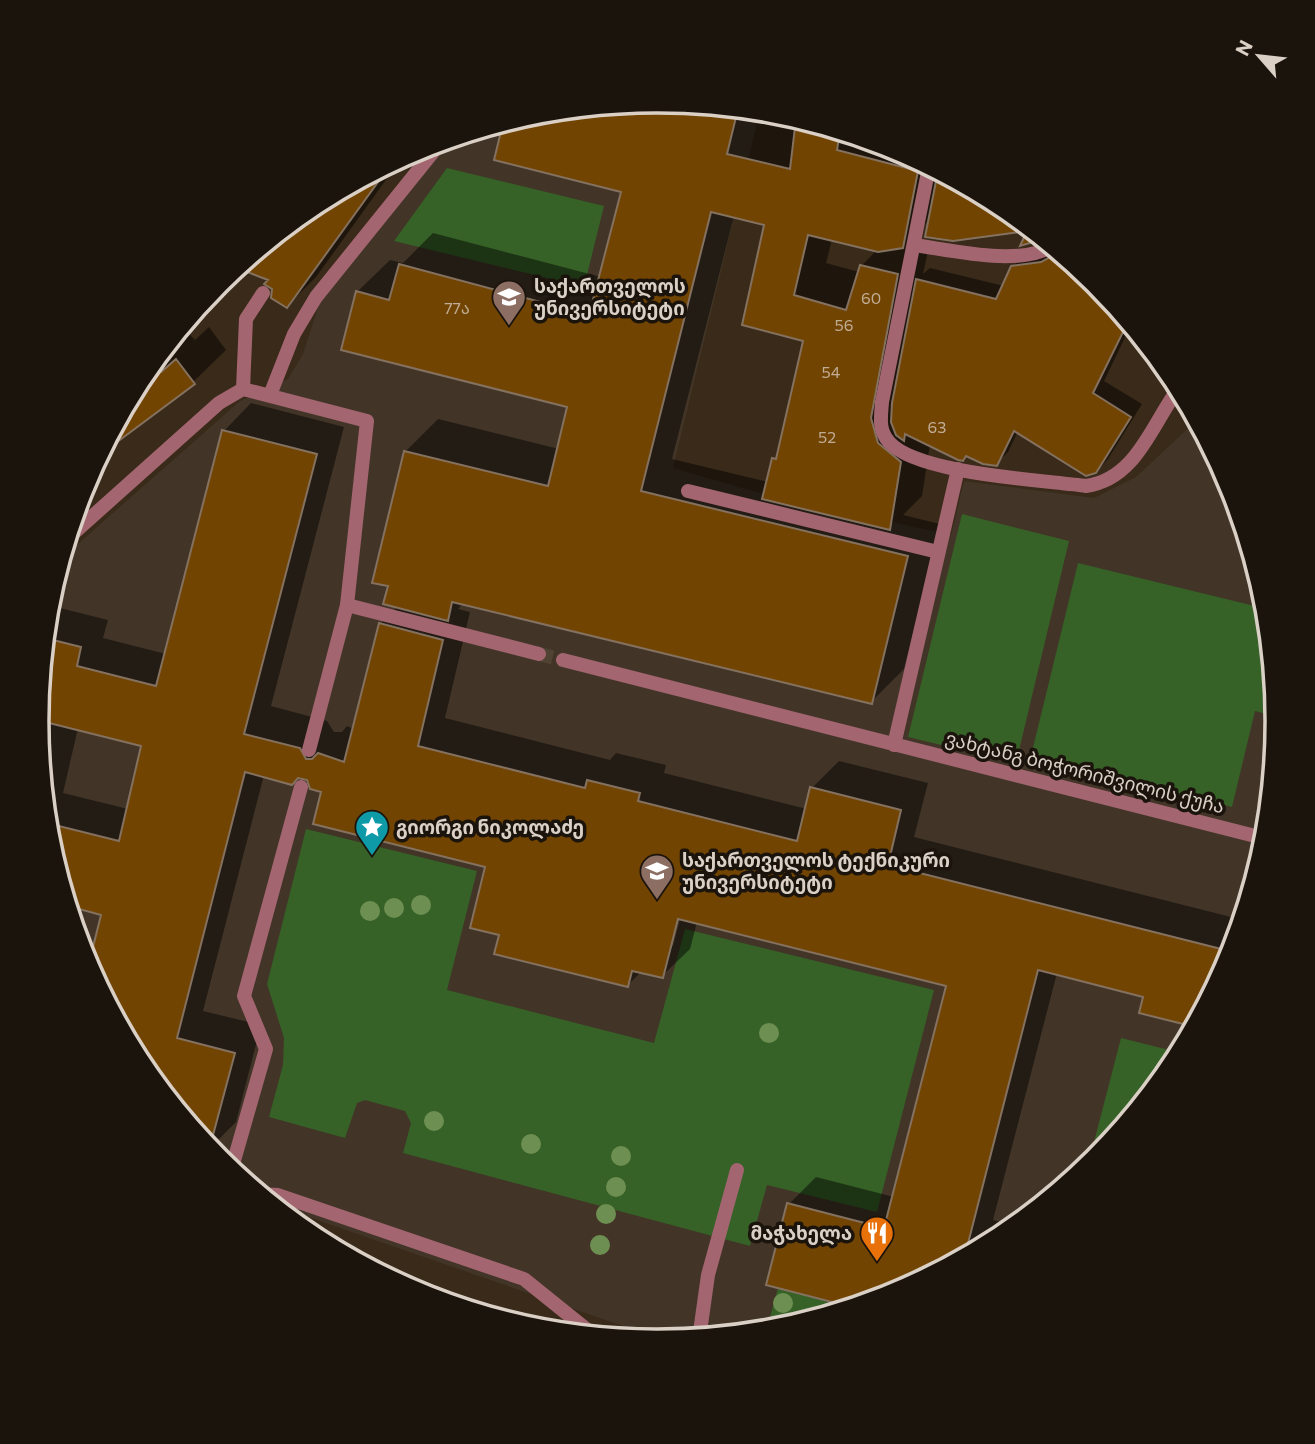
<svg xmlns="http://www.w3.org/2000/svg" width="1315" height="1444" viewBox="0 0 1315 1444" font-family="Commissioner,'Noto Sans Georgian',sans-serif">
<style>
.education{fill:#423527}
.green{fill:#366127}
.shadow{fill:#0007;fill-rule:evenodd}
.building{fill:#724402;stroke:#84715f;stroke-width:2}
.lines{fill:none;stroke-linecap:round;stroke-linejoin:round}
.street-tunnel{stroke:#514333;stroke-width:14;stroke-dasharray:14 7;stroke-linecap:butt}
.lane{stroke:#a36570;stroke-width:14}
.street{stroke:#a36570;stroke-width:14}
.tree{fill:#6e8f52}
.labels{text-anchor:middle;stroke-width:7;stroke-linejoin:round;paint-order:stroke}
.number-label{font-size:16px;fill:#c0ad95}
.poi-label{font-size:19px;font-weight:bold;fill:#dad0c6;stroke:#1b140d;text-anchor:start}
.street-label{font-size:19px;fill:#dad0c6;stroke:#1b140d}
.rim{fill:none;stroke:#dad0c6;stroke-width:3.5}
</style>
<rect width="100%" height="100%" fill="#392a19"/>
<path class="education" d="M658 101 760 111 673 468 760 493 951 535 964 481 1094 498 1136 477 1197 420 1231 485 1266 601 1278 722 1266 843 1231 960 1173 1067 1096 1161 1002 1238 895 1296 778 1331 669 1342 271 1204 218 1161 141 1067 84 959 49 843 37 722 49 601 62 558 240 401 288 379 303 354 320 301 448 140 537 113Z"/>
<path class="green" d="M447 168 604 206 584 287 394 241Z
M962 514 1069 541 1016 763 908 737Z
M1078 563 1267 609 1278 717 1255 711 1232 807 1031 756Z
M306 829 477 871 447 990 654 1043 685 929 934 990 877 1212 767 1185 750 1246 403 1153 411 1123 405 1111 365 1100 357 1103 345 1138 269 1117 283 1065 284 1038 267 984Z
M1121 1038 1181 1053 1173 1067 1087 1169Z
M778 1288 834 1302 831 1315 766 1332Z"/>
<path class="shadow" d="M658 101 761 111 758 121 797 130 798 119 895 149 1003 206 1030 229 930 219 912 237 930 242 923 274 930 268 1004 286 1013 267 1025 254 1056 250 1097 283 1131 325 1104 381 1142 404 1108 459 1096 472 1018 431 1008 452 996 464 930 444 922 496 903 515 940 524 904 669 871 702 463 603 458 609 470 612 445 718 610 760 616 753 666 765 664 773 807 809 812 788 839 761 928 783 914 837 1243 920 1231 960 1196 1026 1145 995 1057 973 993 1220 1017 1226 1002 1238 895 1296 789 1204 816 1177 894 1197 948 984 697 922 690 949 662 976 642 971 628 985 501 933 487 866 323 791 309 778 264 775 203 1011 261 1025 236 1122 209 1149 103 913 67 904 49 843 37 722 48 605 108 620 103 638 166 654 224 431 251 403 344 427 271 706 327 721 334 732H342L347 726 354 729 380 624 398 606 390 585 405 452 438 419 559 449 569 406 357 292 390 260 403 263 433 233 601 277ZM734 216 766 223 805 339 779 453 774 459 768 482 672 459ZM832 239 877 250 861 266 859 272 826 263ZM78 728 144 744 128 809 63 793ZM678 910 682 911 673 946H669Z
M401 159 316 277 287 306 271 279 239 267 313 206Z
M183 327 195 340 209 327 226 350 193 382 102 450 142 377Z"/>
<path class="building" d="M658 101 738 109 727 154 790 169 796 119 840 132 837 150 918 171 903 248 878 252 808 235 794 295 846 310 860 265 898 274 871 418 878 443 901 462 890 530 762 499 772 458 776 459 803 341 742 325 764 225 711 212 641 491 908 556 872 704 452 602 448 621 383 604 388 586 372 583 404 451 548 486 567 407 341 350 356 291 389 300 399 264 589 315 621 192 494 160 503 123 537 113Z
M391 164 287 308 271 298 272 289 264 284 268 280 237 268 313 206Z
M937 176 954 180 1003 206 1043 239 1020 246 1027 231 953 241 925 237Z
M1059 252 1097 283 1128 322 1093 393 1131 417 1096 473 1086 476 1014 431 997 466 983 464 966 456 963 461 958 460 905 434 904 441 896 435 891 422 892 403 916 279 996 299 1011 266 1041 262Z
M176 359 195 384 101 454 142 377 153 363 161 372Z
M222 430 317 454 244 734 300 748 306 759H312L318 753 344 762 379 623 443 640 418 746 585 788 587 780 640 793 638 801 797 841 810 787 901 810 888 865 1233 952 1195 1027 1139 1013 1143 997 1038 970 964 1259 895 1296 855 1308 766 1285 787 1203 884 1228 946 986 678 919 663 978 632 971 628 987 494 954 499 935 470 928 485 867 313 824 321 792 310 789 307 780 298 778 292 785 245 772 177 1038 235 1053 209 1150 141 1067 88 967 101 915 68 906 49 843 47 823 119 841 141 746 37 720 45 638 81 647 77 666 156 686Z"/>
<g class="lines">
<path class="street-tunnel" d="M539 654 563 660"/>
<path class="lane" d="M914 245C951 250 1020 267 1052 246
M243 389 246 319 263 293
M688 491 938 552
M309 750 347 605
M231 1171 266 1049 244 996 301 787
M259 1194 278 1195 524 1279 596 1337
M699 1339 708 1275 737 1170"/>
<path class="street" d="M929 167 882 402C881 417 878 430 889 442 917 474 1043 480 1086 486 1137 479 1152 423 1179 388
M270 395 294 334 316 297 441 142
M67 539 219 403 243 389 367 421 347 605 539 654
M563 660 1267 839
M894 745 958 469"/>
</g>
<g class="tree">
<circle cx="421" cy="905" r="10"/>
<circle cx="394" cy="908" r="10"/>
<circle cx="370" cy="911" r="10"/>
<circle cx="769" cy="1033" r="10"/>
<circle cx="434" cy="1121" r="10"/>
<circle cx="531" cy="1144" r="10"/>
<circle cx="621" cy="1156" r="10"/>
<circle cx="616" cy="1187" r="10"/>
<circle cx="606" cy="1214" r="10"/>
<circle cx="600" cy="1245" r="10"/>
<circle cx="783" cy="1303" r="10"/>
</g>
<defs>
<g id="university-pin" transform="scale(1.75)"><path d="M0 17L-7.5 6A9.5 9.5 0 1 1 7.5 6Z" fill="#8d6e63" stroke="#1b140d"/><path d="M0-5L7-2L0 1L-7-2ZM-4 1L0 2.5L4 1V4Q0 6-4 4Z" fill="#fff"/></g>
<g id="sight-pin" transform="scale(1.75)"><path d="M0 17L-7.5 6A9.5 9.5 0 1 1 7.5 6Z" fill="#0f9aa8" stroke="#1b140d"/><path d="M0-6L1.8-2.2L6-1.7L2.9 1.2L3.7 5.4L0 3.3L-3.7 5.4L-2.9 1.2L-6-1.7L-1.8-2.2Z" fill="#fff"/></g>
<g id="restaurant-pin" transform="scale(1.75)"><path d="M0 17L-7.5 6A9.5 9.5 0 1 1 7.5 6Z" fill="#e8710a" stroke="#1b140d"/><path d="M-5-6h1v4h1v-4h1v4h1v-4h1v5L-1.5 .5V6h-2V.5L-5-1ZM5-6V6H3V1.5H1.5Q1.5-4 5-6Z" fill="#fff"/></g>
</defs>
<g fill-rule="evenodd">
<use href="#university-pin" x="509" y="297"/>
<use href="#sight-pin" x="372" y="827"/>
<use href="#university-pin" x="657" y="871"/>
<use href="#restaurant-pin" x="877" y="1233"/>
</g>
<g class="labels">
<g class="number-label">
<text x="871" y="304">60</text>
<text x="457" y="314">77ა</text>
<text x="844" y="331">56</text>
<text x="831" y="378">54</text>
<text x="937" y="433">63</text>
<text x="827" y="443">52</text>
</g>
<g class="poi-label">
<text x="534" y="293">საქართველოს<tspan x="534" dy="22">უნივერსიტეტი</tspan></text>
<text x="396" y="834">გიორგი ნიკოლაძე</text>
<text x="682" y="867">საქართველოს ტექნიკური<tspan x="682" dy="22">უნივერსიტეტი</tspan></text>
<text x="852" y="1240" text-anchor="end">მაჭახელა</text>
</g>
<g class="street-label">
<text transform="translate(1085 772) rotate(14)" y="7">ვახტანგ ბოჭორიშვილის ქუჩა</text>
</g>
</g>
<path d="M0 0H1315V1444H0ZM49 721a608 608 0 1 1 1216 0a608 608 0 1 1-1216 0Z" fill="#1b140d" fill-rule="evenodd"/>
<path class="rim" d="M49 721a608 608 0 1 1 1216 0a608 608 0 1 1-1216 0Z"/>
<g transform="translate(1259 56) rotate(298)" stroke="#1b140d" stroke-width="5" paint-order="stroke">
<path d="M0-5L12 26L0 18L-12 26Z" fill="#dad0c6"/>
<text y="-10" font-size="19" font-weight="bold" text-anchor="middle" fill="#dad0c6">N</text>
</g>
</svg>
